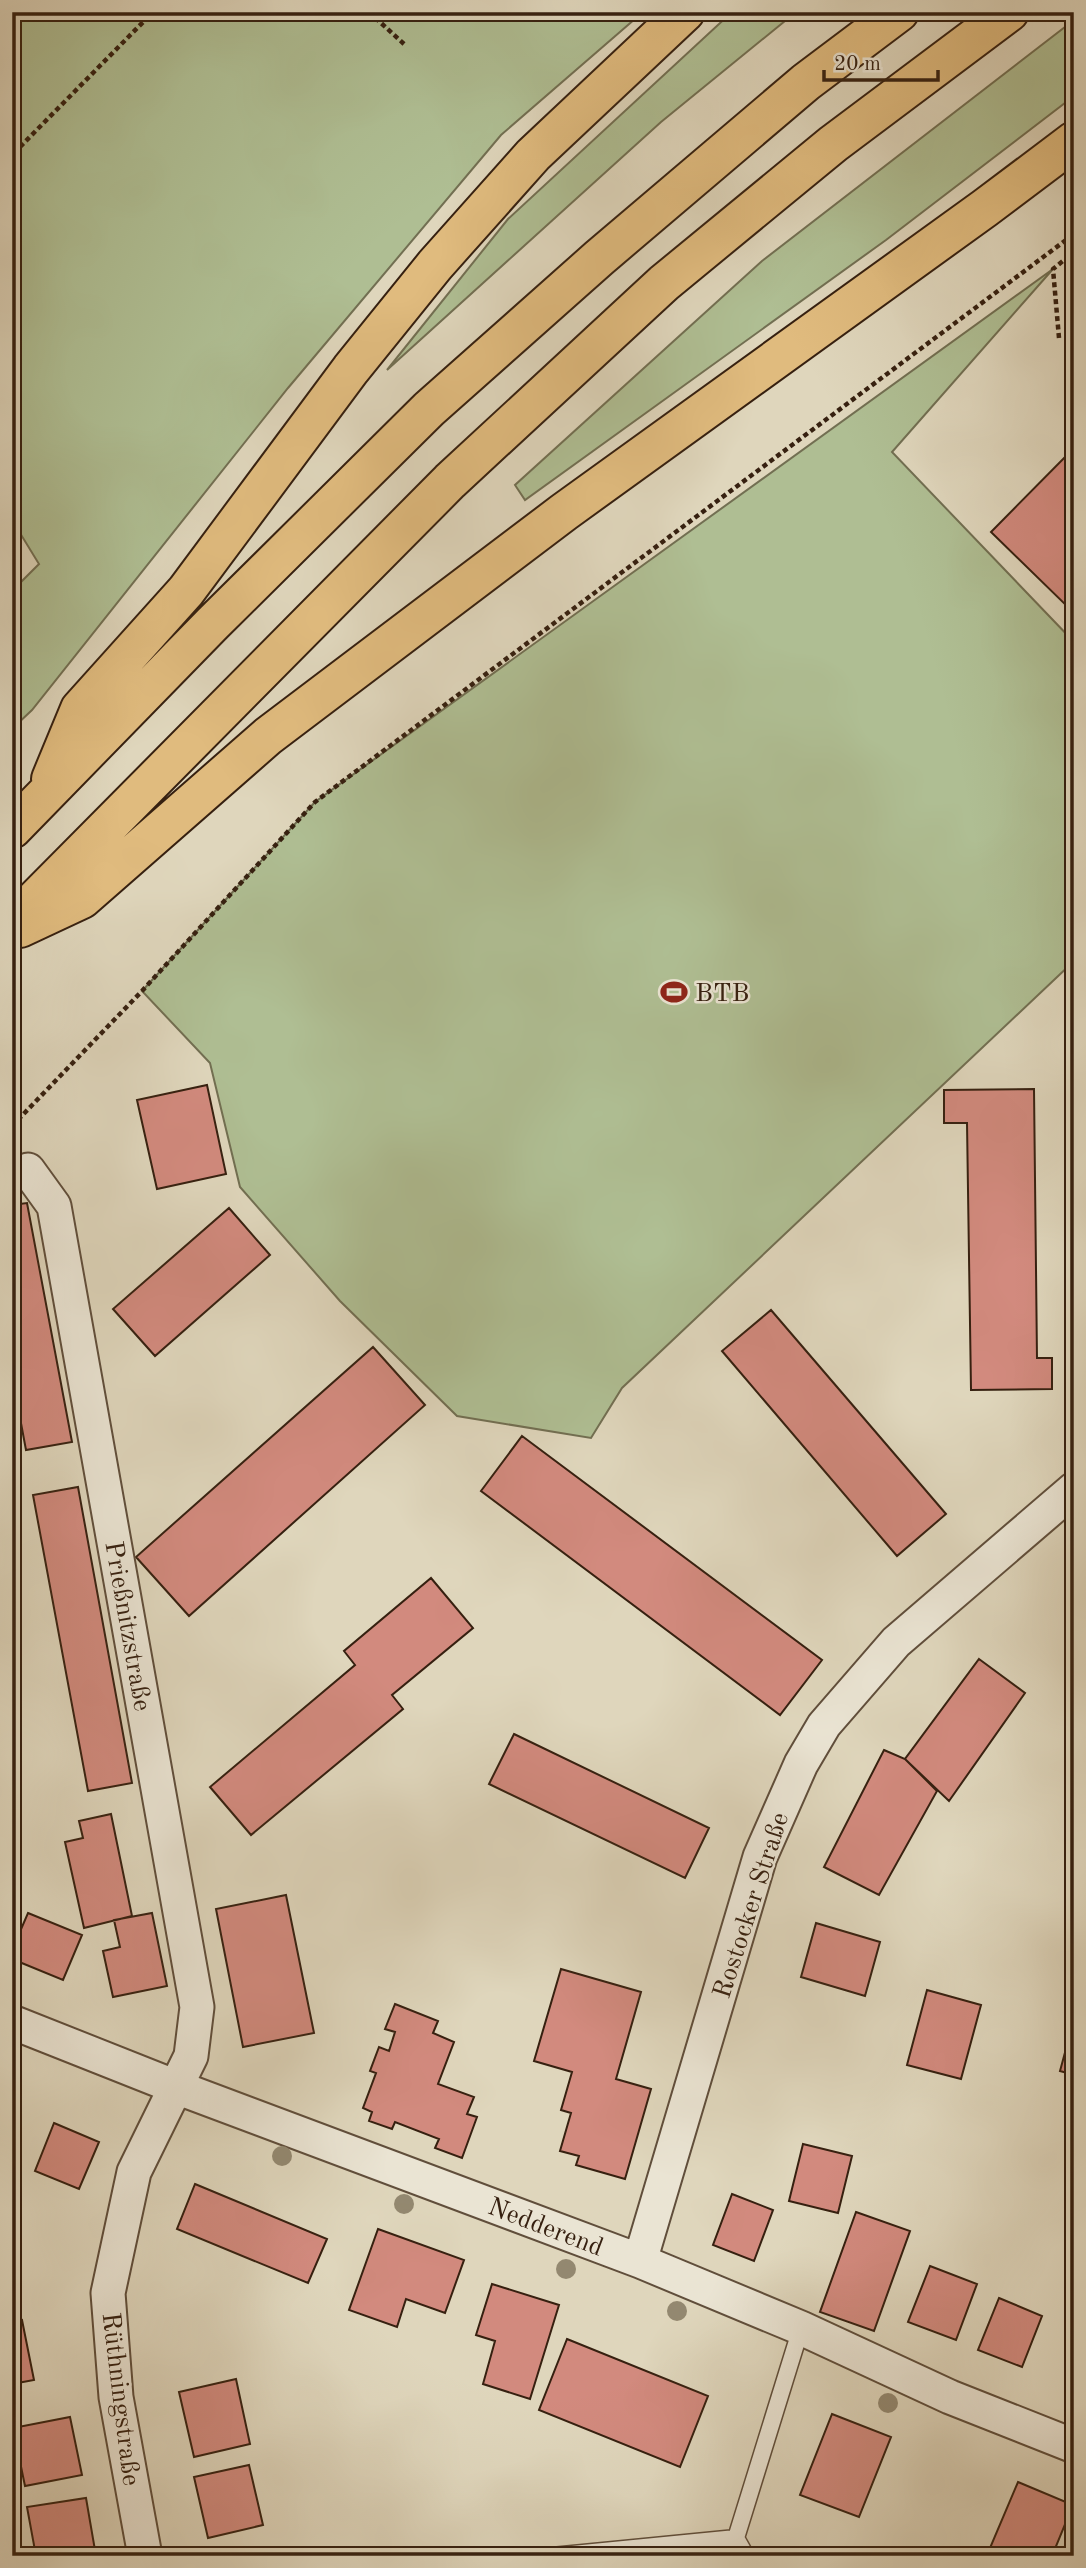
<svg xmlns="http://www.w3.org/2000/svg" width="1086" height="2568" viewBox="0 0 1086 2568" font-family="'Old Standard TT',serif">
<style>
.green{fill:#afbe93;stroke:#726f52;stroke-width:2}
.building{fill:#d28a7e;stroke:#362010;stroke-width:2}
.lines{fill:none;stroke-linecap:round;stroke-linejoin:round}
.lane-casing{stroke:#604e3b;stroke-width:19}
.street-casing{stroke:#604e3b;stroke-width:37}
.highway-casing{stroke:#362010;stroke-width:42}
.path{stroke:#362010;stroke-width:4.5;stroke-dasharray:5 3.5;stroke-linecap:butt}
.lane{stroke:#eae4d3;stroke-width:16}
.street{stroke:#eae4d3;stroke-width:33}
.highway{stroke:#e0bb7e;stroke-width:38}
.tree{fill:#938870}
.labels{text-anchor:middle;stroke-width:5;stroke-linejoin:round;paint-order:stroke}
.poi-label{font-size:26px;fill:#362010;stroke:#eae4d3;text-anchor:start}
.street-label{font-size:26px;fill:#362010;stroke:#eae4d3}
</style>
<rect width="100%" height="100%" fill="#dfd6bc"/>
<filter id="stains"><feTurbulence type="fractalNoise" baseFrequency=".00286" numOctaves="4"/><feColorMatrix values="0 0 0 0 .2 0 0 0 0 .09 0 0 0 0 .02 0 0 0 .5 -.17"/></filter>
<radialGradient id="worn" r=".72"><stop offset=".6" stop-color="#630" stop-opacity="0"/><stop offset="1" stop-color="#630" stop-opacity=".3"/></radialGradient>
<path class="green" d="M12 12H643L501 135 288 388 32 710 12 729V591L39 564 12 520Z
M732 12H796L661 122 387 370 508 219Z
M1074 20V96L886 240 525 500 515 485 762 261Z
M1053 269 892 452 1074 642V961L622 1388 591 1438 457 1416 340 1301 240 1187 210 1063 142 991 315 802Z"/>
<path class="building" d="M1074 448V613L991 532Z
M207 1085 226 1174 157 1189 137 1100Z
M1034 1089 1037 1358H1052V1389L971 1390 967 1123H944V1090Z
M27 1203 72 1442 26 1450 12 1375V1205Z
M229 1208 270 1255 155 1356 113 1309Z
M771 1310 946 1514 897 1556 722 1351Z
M373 1347 425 1405 189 1616 136 1557Z
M522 1436 822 1660 780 1715 481 1491Z
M78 1487 132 1783 88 1791 33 1495Z
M431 1578 473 1628 392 1695 403 1709 251 1835 210 1787 355 1665 344 1651Z
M979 1659 1025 1693 949 1801 905 1759Z
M514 1734 709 1828 685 1878 489 1784Z
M884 1750 905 1759 937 1791 879 1895 824 1867Z
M111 1814 132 1916 84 1928 65 1842 83 1838 79 1821Z
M286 1895 314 2033 243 2047 216 1909Z
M28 1913 82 1935 63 1980 12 1959V1950Z
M152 1913 167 1986 113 1997 103 1951 120 1947 114 1920Z
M816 1923 880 1942 865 1996 801 1977Z
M561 1969 641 1992 616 2079 651 2089 625 2179 576 2165 579 2156 560 2151 571 2113 561 2110 572 2072 534 2061Z
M927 1990 981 2005 961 2079 907 2065Z
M395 2004 438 2021 433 2033 454 2042 438 2084 474 2097 467 2114 477 2117 462 2158 435 2148 439 2139 395 2122 392 2129 369 2121 372 2112 363 2108 376 2073 370 2071 379 2047 389 2051 395 2032 385 2029Z
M1074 2019V2075L1060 2071Z
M54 2123 99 2142 79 2189 35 2171Z
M803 2144 852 2156 838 2213 789 2201Z
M195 2184 327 2239 308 2283 177 2229Z
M732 2194 773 2210 754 2261 713 2245Z
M856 2212 910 2231 874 2331 820 2312Z
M378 2229 464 2260 445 2313 406 2299 397 2327 349 2310Z
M930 2266 977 2284 956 2340 908 2322Z
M492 2284 559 2305 530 2399 483 2384 495 2341 476 2335Z
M999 2298 1042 2316 1022 2367 978 2350Z
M22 2320 34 2380 12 2384V2322Z
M567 2339 708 2396 680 2467 539 2410Z
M236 2379 250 2444 194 2457 179 2392Z
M832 2414 891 2437 859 2517 800 2495Z
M70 2417 82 2475 25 2486 13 2428Z
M249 2465 263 2525 208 2538 194 2477Z
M1018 2482 1073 2505 1052 2556H1007L990 2548Z
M86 2498 96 2556H36L27 2507Z"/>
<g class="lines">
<g class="lane-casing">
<path id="lane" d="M552 2556 736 2538
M746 2556 736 2538 801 2328"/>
</g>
<g class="street-casing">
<path id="street" d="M28 1170 54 1206 197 2007 191 2056 134 2172 108 2293 116 2397 145 2556
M12 2022 176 2087 640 2261 801 2328 950 2397 1074 2446
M640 2261 760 1857 801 1764 824 1725 896 1642 1074 1489"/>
</g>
<g class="highway-casing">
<path id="highway" d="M51 779 80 709 186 591 351 369 435 265 533 155 685 12
M12 829 212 624 429 409 599 258 806 82 899 12
M12 923 450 481 664 283 833 144 1009 12
M20 928 82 899 268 736 564 512 985 208 1074 141"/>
</g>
<path class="path" d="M369 12 404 44
M14 153 153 12
M1059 338 1053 269 1074 252
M12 1126 142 991 315 802 1074 234"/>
<use href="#lane" class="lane"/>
<use href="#street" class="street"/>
<use href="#highway" class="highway"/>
</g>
<g class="tree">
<circle cx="282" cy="2156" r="10"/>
<circle cx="404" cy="2204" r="10"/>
<circle cx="566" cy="2269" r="10"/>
<circle cx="677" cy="2311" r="10"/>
<circle cx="888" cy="2403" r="10"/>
</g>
<defs>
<g id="stadium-bare" transform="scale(2.1)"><path d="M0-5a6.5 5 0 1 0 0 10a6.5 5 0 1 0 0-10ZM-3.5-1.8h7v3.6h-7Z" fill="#8f2418" stroke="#eae4d3" stroke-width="2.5" paint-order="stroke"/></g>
</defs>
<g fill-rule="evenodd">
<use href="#stadium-bare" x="674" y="992"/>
</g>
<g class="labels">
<g class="poi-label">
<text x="695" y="1001">BTB</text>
</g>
<g class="street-label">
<text transform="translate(129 1626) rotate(80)" y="9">Prießnitzstraße</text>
<text transform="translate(750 1905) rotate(-72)" y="9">Rostocker Straße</text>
<text transform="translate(546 2226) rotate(21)" y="9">Nedderend</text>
<text transform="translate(122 2399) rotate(83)" y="9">Rüthningstraße</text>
</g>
</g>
<rect width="1086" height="2568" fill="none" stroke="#dfd6bc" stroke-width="42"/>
<rect x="14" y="14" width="1058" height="2540" fill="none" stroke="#362010" stroke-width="3.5"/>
<rect x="21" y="21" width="1044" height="2526" fill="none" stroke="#362010" stroke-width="2"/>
<path d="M824 70v10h114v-10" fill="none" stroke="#362010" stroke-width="3.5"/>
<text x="834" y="70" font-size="21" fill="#362010" stroke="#eae4d3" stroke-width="5" paint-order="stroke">20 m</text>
<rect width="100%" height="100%" filter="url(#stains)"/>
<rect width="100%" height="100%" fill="url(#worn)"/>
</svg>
